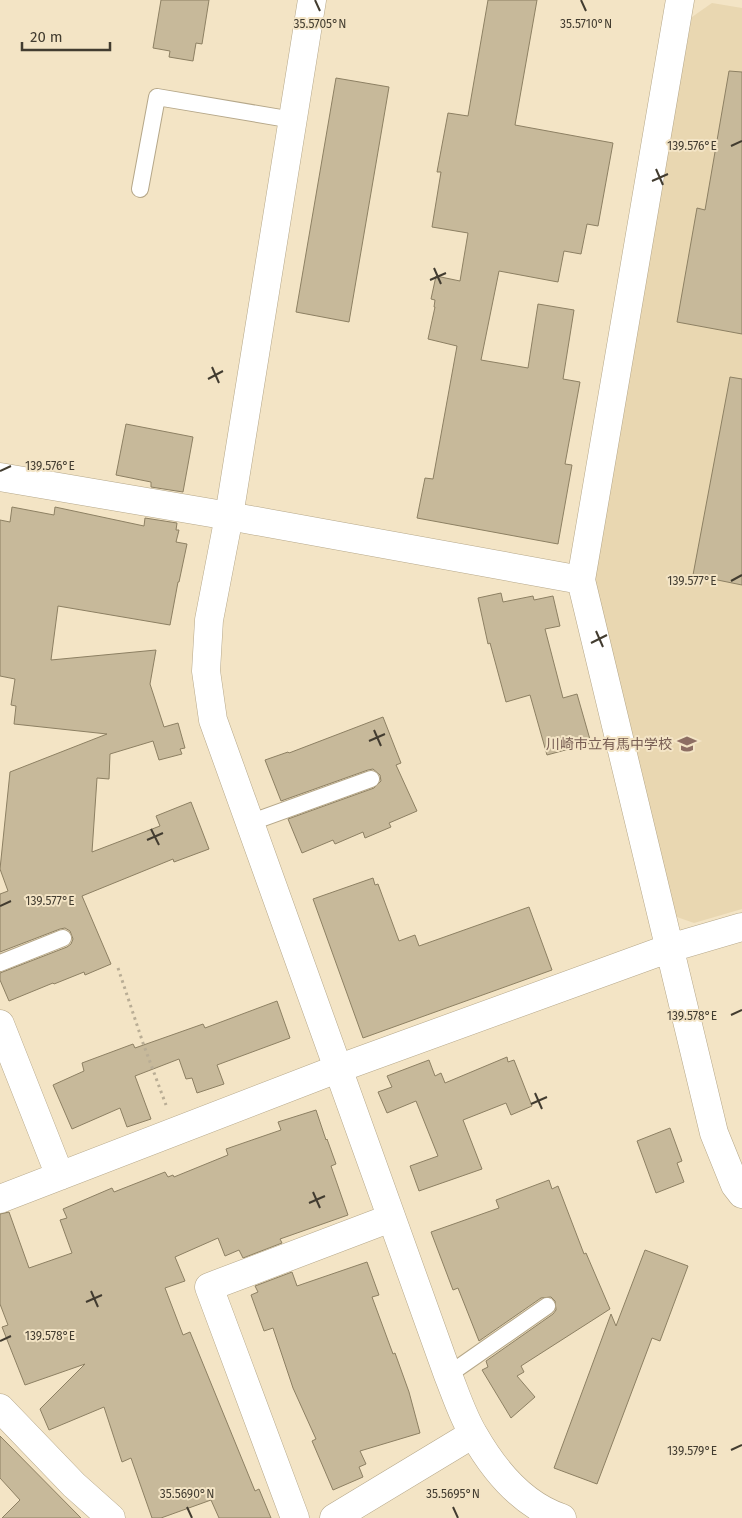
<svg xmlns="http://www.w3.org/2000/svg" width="742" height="1518" viewBox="0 0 742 1518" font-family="'Fira Sans','Noto Sans JP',sans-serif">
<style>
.built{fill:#e9d7b1}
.building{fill:#c7b99a;stroke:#8d8063}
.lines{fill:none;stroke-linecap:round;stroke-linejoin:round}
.service-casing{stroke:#b5a789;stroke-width:18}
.minor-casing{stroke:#b5a789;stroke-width:29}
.tertiary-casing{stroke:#b5a789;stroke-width:29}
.path{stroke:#b9ad95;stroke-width:3;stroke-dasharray:2.5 4;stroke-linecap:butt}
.service{stroke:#fff;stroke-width:16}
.minor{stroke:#fff;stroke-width:28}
.tertiary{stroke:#fff;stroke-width:28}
.ticks{fill:none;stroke:#423c30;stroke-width:2}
.labels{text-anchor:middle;stroke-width:4;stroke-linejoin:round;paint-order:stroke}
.education-label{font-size:14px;fill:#785e54;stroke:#f3e4c5;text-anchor:end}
.ticks-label{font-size:12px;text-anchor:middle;fill:#423c30;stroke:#f3e4c5;stroke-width:4;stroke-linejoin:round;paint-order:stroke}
</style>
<rect width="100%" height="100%" fill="#f3e4c5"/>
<path class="built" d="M712 3 742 8V909L694 923 674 916 592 579 631 348 692 17Z"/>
<path class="building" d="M161 0H209L202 44 196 43 193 61 169 57 170 51 153 48Z
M488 0H537L515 125 613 143 598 226 587 224 581 254 564 251 558 282 499 271 481 360 528 368 538 304 574 310 563 379 580 382 565 464 572 465 558 544 417 518 425 478 433 479 457 346 428 339 435 307H434L435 300 431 299 436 276 460 281 468 233 432 227 441 172H437L448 113 468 116Z
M729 71 742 72V334L677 322 697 208 705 210Z
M336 78 389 87 349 322 296 312Z
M730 377 742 379V585L693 575Z
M126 424 193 437 183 492 151 487V482L116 475Z
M12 507 54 515 55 507 144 526 145 518 177 523 176 530H179L176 542 187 544 179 582H178L170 625 58 606 51 660 156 650 150 684 164 727 178 723 185 748 180 749 182 754 159 760 153 741 110 754 109 779 97 778 92 852 160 826 156 816 191 802 209 849 174 862 173 859 82 896 111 964 85 975 84 972 54 984 53 983 9 1001 0 980V973L67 947 71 944 73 939 70 931 65 928 60 929 0 952V894L8 891 0 869 10 772 107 734 14 724 16 706 11 705 15 679 0 676V520L10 522Z
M501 593 503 602 533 596 534 600 553 596 560 626 545 629 563 698 577 694 591 743 547 755 530 695 506 702 490 643 488 644 478 598Z
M383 717 401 763 396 765 417 811 389 823 391 827 365 838 363 832 335 844 333 840 302 853 288 819 374 788 381 781 380 775 373 769 368 770 281 801 265 760 288 752 289 753Z
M373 878 375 885 378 884 399 941 415 935 419 946 529 907 552 970 363 1038 313 899Z
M277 1001 290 1038 217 1065 224 1084 197 1093 192 1078 186 1079 179 1059 135 1076 151 1119 127 1127 120 1108 72 1129 53 1085 84 1071 82 1063 133 1044 135 1048 203 1024 205 1028Z
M507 1057 508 1062 514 1060 532 1106 511 1115 506 1103 463 1120 482 1169 419 1191 410 1166 438 1156 416 1101 387 1113 378 1092 392 1087 387 1076 429 1060 435 1076 441 1073 445 1083Z
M316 1110 326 1140 327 1139 336 1164 331 1166 348 1215 280 1239 282 1243 243 1258 239 1250 225 1256 218 1238 175 1257 185 1281 165 1288 183 1335 190 1332 255 1491 259 1489 271 1518H219L211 1500 161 1518H152L131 1458 122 1462 104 1407 49 1430 40 1409 85 1364 25 1385 2 1327 8 1325 0 1304V1214L9 1212 29 1268 72 1253 60 1220 67 1218 63 1209 112 1188 114 1192 165 1172 168 1177 173 1175 174 1177 228 1155 226 1149 281 1130 278 1122Z
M670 1128 682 1161 677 1163 684 1182 656 1193 637 1141Z
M549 1180 552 1189 558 1186 584 1254 586 1253 610 1309 521 1366 524 1372 517 1376 535 1397 511 1418 482 1370 488 1367 486 1361 553 1314 556 1310 555 1301 551 1297 541 1298 479 1341 458 1288 453 1290 431 1232 499 1208 496 1200Z
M645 1250 688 1266 660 1341 652 1338 597 1484 554 1468 611 1314 616 1326Z
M367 1262 379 1295 372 1297 393 1354 395 1353 409 1392 420 1433 360 1451 366 1464 359 1467 363 1477 333 1490 312 1441 316 1439 293 1388 273 1328 264 1331 251 1295 258 1292 255 1286 292 1272 297 1286Z
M0 1436 81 1518H2L20 1500 0 1478Z"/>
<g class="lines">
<g class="service-casing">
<path id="service" d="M140 189 157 97 293 120
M249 823 371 779
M0 963 63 938
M448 1375 547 1306"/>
</g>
<g class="minor-casing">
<path id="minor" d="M680 0 581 580 714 1133 735 1185 742 1194
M0 477 229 516 581 580
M0 1024 60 1176
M0 1199 337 1069 670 948 742 927
M0 1408 74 1485 111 1518
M295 1518 209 1287 391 1218
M334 1518 473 1434"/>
</g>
<g class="tertiary-casing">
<path id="tertiary" d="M312 0 229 516 209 620 206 671 213 720 448 1375C456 1395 463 1417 474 1435 494 1470 523 1505 562 1518"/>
</g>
<path class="path" d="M118 968 143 1043 166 1105"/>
<use href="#service" class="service"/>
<use href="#minor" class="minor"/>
<use href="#tertiary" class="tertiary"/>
</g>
<path class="ticks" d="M315 0 320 11M581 0 586 11M731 146 742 141M656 169 663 185M652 181 668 174M434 268 441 284M430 280 446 273M212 367 219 383M208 379 223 371M0 471 11 466M731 581 742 575M596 631 603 647M591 643 607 635M374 730 381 746M369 741 385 734M151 829 159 845M147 840 163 833M0 906 11 901M731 1015 742 1010M535 1093 542 1109M531 1104 547 1097M313 1192 320 1208M309 1203 325 1196M91 1291 98 1307M86 1302 102 1295M0 1341 11 1336M731 1450 742 1445M187 1507 192 1518M453 1507 458 1518"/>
<defs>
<g id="school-bare" transform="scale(1.5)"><path d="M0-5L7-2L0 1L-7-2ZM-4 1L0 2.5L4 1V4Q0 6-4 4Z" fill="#8d6e63" stroke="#f3e4c5" stroke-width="2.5" paint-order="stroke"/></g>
</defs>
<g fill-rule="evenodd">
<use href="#school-bare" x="687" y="744"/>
</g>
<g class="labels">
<g class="education-label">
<text x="672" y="749">川崎市立有馬中学校</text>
</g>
</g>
<g class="ticks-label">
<text x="320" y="28">35.5705°N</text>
<text x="586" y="28">35.5710°N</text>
<text x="692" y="150">139.576°E</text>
<text x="50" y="470">139.576°E</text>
<text x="692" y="585">139.577°E</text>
<text x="50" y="905">139.577°E</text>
<text x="692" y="1020">139.578°E</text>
<text x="50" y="1340">139.578°E</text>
<text x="692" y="1455">139.579°E</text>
<text x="187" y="1498">35.5690°N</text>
<text x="453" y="1498">35.5695°N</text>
</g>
<path d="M22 42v8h88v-8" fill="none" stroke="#423c30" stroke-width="2.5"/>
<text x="30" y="42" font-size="15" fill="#423c30" stroke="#f3e4c5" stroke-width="4" paint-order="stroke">20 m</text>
</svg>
